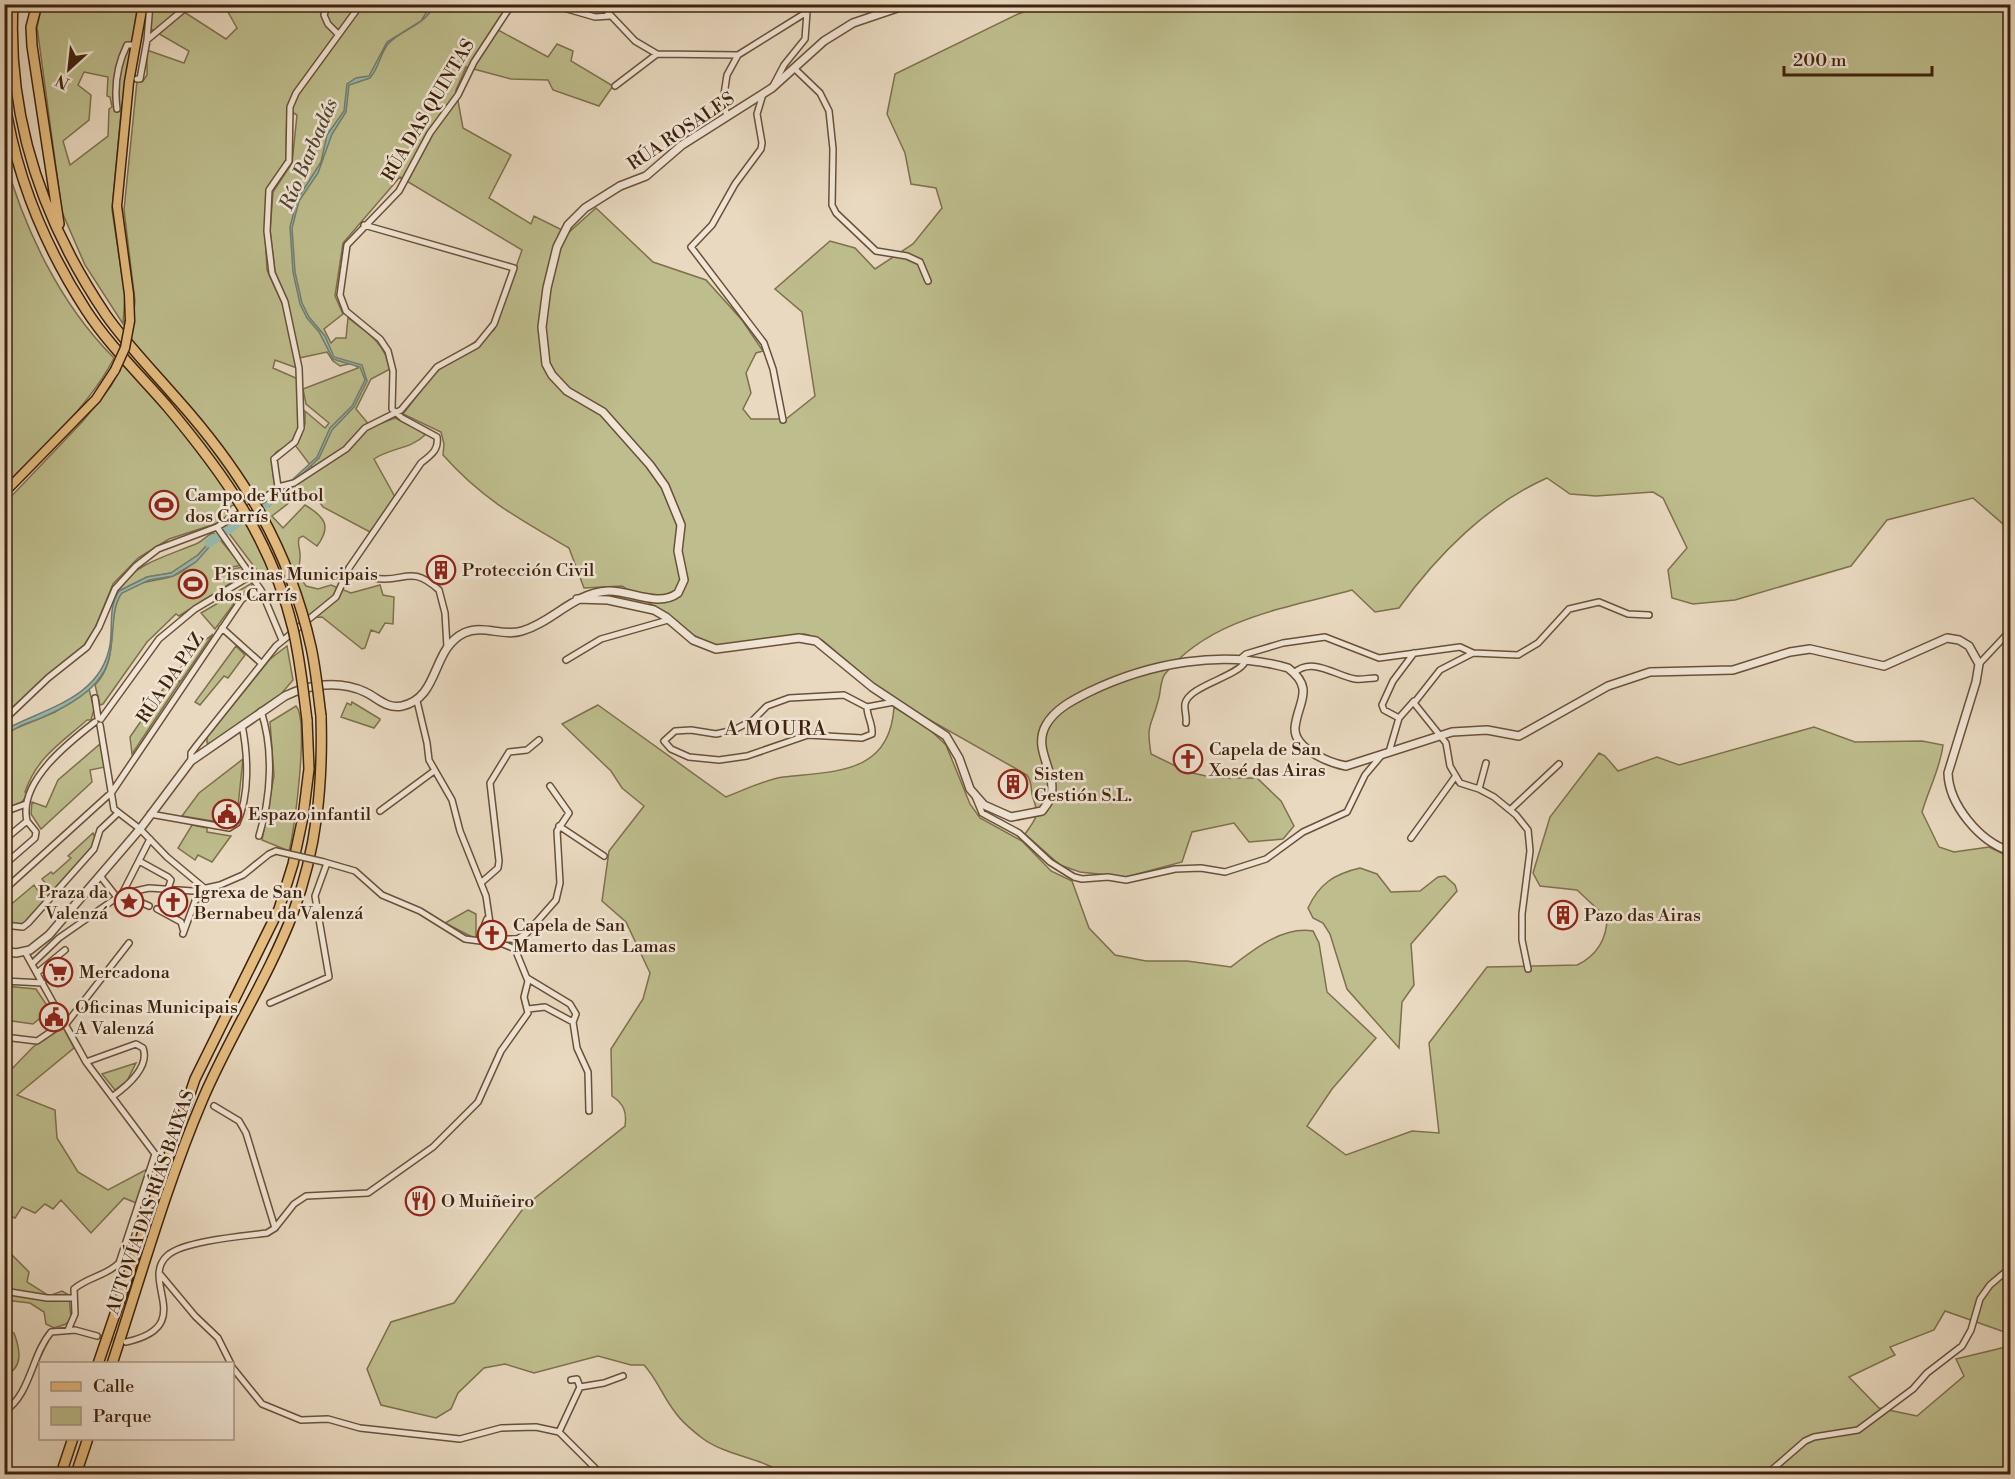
<svg xmlns="http://www.w3.org/2000/svg" width="2015" height="1479" viewBox="0 0 2015 1479" font-family="'Libre Bodoni',serif">
<style>
.green{fill:#bebd8d;stroke:#7e704c;stroke-width:1.5;fill-rule:evenodd}
.water{fill:#97bab0;stroke:#747d6e;stroke-width:1.5}
.lines{fill:none;stroke-linecap:round;stroke-linejoin:round}
.river{stroke:#97bab0;stroke-width:9}
.minor-tunnel{stroke:#c7b49c;stroke-width:5;stroke-dasharray:5 2.5;stroke-linecap:butt}
.minor-casing{stroke:#6a5039;stroke-width:8}
.tertiary-casing{stroke:#6a5039;stroke-width:10}
.primary-casing{stroke:#3f220c;stroke-width:11}
.motorway-casing{stroke:#3f220c;stroke-width:12}
.minor{stroke:#f1e6d6;stroke-width:5}
.tertiary{stroke:#f1e6d6;stroke-width:7}
.primary{stroke:#e4bc80;stroke-width:8}
.motorway{stroke:#e4bc80;stroke-width:9}
.minor-bridge-casing{stroke:#6a5039;stroke-width:8;stroke-linecap:butt}
.primary-bridge-casing{stroke:#3f220c;stroke-width:11;stroke-linecap:butt}
.motorway-bridge-casing{stroke:#3f220c;stroke-width:12;stroke-linecap:butt}
.minor-bridge{stroke:#f1e6d6;stroke-width:5}
.primary-bridge{stroke:#e4bc80;stroke-width:8}
.motorway-bridge{stroke:#e4bc80;stroke-width:9}
.labels{text-anchor:middle;stroke-width:5;stroke-linejoin:round;paint-order:stroke}
.street-label{font-size:18px;fill:#3f220c;stroke:#f1e6d6}
.poi-label{font-size:18px;fill:#3f220c;stroke:#f1e6d6;text-anchor:start}
.water-label{font-size:20px;font-style:italic;fill:#554835;stroke:#f1e6d6}
.neighbourhood-label{font-size:20px;letter-spacing:1.5px;fill:#3f220c;stroke:#f1e6d6}
</style>
<rect width="100%" height="100%" fill="#e9d9c0"/>
<filter id="stains"><feTurbulence type="fractalNoise" baseFrequency=".00333" numOctaves="4"/><feColorMatrix values="0 0 0 0 .2 0 0 0 0 .09 0 0 0 0 .02 0 0 0 .5 -.17"/></filter>
<radialGradient id="worn" r=".72"><stop offset=".6" stop-color="#630" stop-opacity="0"/><stop offset="1" stop-color="#630" stop-opacity=".3"/></radialGradient>
<path class="green" d="M1046 4 2010 5V530L1973 498 1887 520 1851 566 1735 600 1693 604 1672 598 1668 570 1687 548 1663 498 1653 492 1596 496 1570 494 1547 478C1488 504 1437 555 1399 608L1375 612 1352 590C1287 608 1210 618 1165 674 1160 680 1161 693 1158 701 1151 728 1146 723 1151 754L1188 772 1215 778H1257L1281 801 1294 826 1283 839 1249 842 1234 823 1192 832 1182 862 1126 877 1080 872 1060 865 1025 834C1036 818 1040 817 1033 798 1030 790 1033 783 1027 775L891 698 822 640 805 634 737 646H715L695 636 670 616 622 586 584 588 569 548C519 519 482 499 443 455L444 444 441 432 403 414 432 376 459 352 494 330 522 250 400 177 343 243 335 296 343 314 324 329 331 343 336 338H346L348 318C368 333 385 343 390 369L371 379 356 409 371 427 395 418 422 431 425 435C411 449 390 448 374 459L395 497 370 532 323 507 312 492 294 499 272 516 283 528 305 505C325 517 332 526 317 546L303 536 299 538C297 546 301 550 300 558 299 574 295 570 306 586L318 589 331 585 351 593 380 585 383 595 394 597 393 624 385 623 379 633 371 630 365 648 362 649 322 617 308 618 291 595 259 573 225 528 238 517 265 503 277 491 294 486 314 470 295 445 305 424V411L325 428 329 423 306 404 303 389 358 368 353 363 340 366 333 361 327 352 299 358 287 303 275 272 270 231 273 192 292 163 297 115 287 109 286 160 267 190 265 231 267 270 283 305 297 368 275 360 273 368 298 379C298 395 303 416 297 431 285 461 265 436 275 486L268 493 231 506 228 515 215 524 169 539 138 558 113 584 95 628 84 645 5 716V503L83 421 111 386 121 367 133 320 135 301 124 210 137 81H143L147 75V50L184 63 189 51 149 28 153 5H194L184 12 226 39 237 28 224 5H508L498 30 548 57 557 44 573 51 571 61 613 86 599 106 553 90 548 80 511 79 466 67 456 90 463 128 511 155 489 198 531 224 534 216 568 233 596 208 653 262 706 280 742 320 763 351 756 353 746 373 751 393 743 409 751 419H786L815 396 802 312 775 289 830 241 855 248 875 269 913 244 942 208 936 188 911 184 905 153 887 114 895 74 1018 14Z
M42 5H138L121 113 112 210 125 295 123 324 85 265 62 212 37 27ZM84 72 108 77 107 96 110 97 112 107 109 109 108 136 70 165 63 141 89 120 91 95 78 85Z
M4 156C24 229 60 304 114 358 90 405 42 449 5 485Z
M213 533 217 534 198 555 171 573 147 577 119 591 115 590C138 562 165 557 198 543 204 540 207 535 213 533Z
M218 537 241 565 229 568 230 570 242 567 245 574 179 616 176 614 147 642 103 704 100 705 95 685C120 659 106 626 119 597 126 581 160 581 173 576 193 568 203 550 218 537Z
M252 583V588L241 594 215 629 201 613Z
M213 634 181 681 171 680 180 682 132 754 130 737 170 679 190 658V652Z
M236 646 245 655 228 678 224 676 200 705 195 702Z
M287 646 293 680 281 694 211 744 207 743V737L270 659Z
M89 689 94 709 91 720H87C60 744 37 757 25 792L28 794 22 802 5 810 8 783 5 774V737L12 730 55 712Z
M352 702 380 719V720L374 728 341 717 347 703 351 705Z
M598 705 726 797C744 790 764 780 783 777 834 771 890 775 894 707L927 727 946 745 970 804 980 818 1022 841 1051 871 1072 881 1089 928 1115 955 1146 961H1187L1231 967C1254 949 1283 926 1313 931L1319 943 1327 992 1376 1038 1332 1089 1307 1126 1346 1155 1412 1131 1439 1133 1429 1043 1487 967 1577 965C1597 956 1607 938 1607 918L1577 890 1540 886 1533 873 1550 817 1599 753 1605 756 1618 771 1657 757 1679 765 1814 727 1855 742 1922 741 1943 745C1940 769 1929 788 1922 812L1939 847 1954 852 1989 847 2010 857V1334L1945 1311 1934 1330 1890 1347 1895 1355 1849 1377 1879 1408 1917 1416 1964 1376 1956 1359 2010 1346V1474H784C760 1457 726 1456 702 1438 693 1431 681 1421 675 1412 663 1397 657 1379 644 1365H631L598 1356 534 1373 505 1364 484 1368 458 1393 451 1409 436 1418 381 1405 367 1369 391 1322 454 1303 525 1206 625 1126C627 1112 624 1104 612 1096L611 1049 643 999 650 973 626 922 602 901 609 851 644 806 622 788 611 771 562 724Z
M296 706C309 720 295 829 289 851L262 840 274 776 270 722Z
M100 744 105 767 90 770 92 782 41 829 31 814 32 802 46 807 58 780Z
M243 759 238 806 223 810 213 821 182 816 199 793Z
M192 825 207 828V832L231 836 212 862 198 855 195 860 178 848Z
M93 833 97 842 23 927 5 924 4 911 8 907 34 885 41 895 50 889 42 879 51 872 53 874 71 858 68 856Z
M1360 868 1377 874 1391 892 1420 891 1438 877 1445 876 1455 885 1457 891 1411 944 1414 985 1402 1002 1399 1048 1347 989 1330 934 1323 923 1313 918 1308 908C1319 884 1334 874 1360 868Z
M170 891 186 892 179 917 163 911Z
M468 910 476 914V939L445 923Z
M5 986 36 989 50 1010 33 1024 5 1020Z
M63 1027 74 1048 17 1095 55 1110 57 1138 78 1172 108 1190 149 1168 136 1203 124 1198 91 1233 61 1200 53 1209 45 1204 35 1213 22 1207 15 1218 5 1214 4 1077 33 1047Z
M136 1063 127 1081 115 1090 102 1074Z
M4 1247 29 1272 27 1282 49 1296 62 1291 69 1295 71 1318 66 1324 54 1328 46 1324 44 1312 30 1303 5 1300Z
M5 1330 14 1333C20 1349 24 1368 5 1375Z"/>
<path class="water" d="M431 5H434C424 27 403 28 388 44 380 54 379 68 370 78L349 85 346 112 332 134 318 173 299 201 292 228 295 272 302 303 309 317 325 336 334 357 362 365 367 381 354 407 332 430 319 458 269 506 267 503 317 457 330 428 352 406 365 380 360 367 333 359 319 332 307 318 300 304 293 272 290 227 297 200 321 162 327 135 344 111 347 84 356 78 369 76 387 42 421 21Z
M217 534 218 537 196 562 173 576 149 580 122 593C107 612 119 650 101 676 88 696 62 709 41 718 29 723 14 726 5 737V731L8 728C49 707 101 697 110 645 113 627 108 607 119 591L147 577 171 573 198 555Z"/>
<g class="lines">
<path class="river" d="M209 543 276 496"/>
<path class="minor-tunnel" d="M97 1336 121 1341"/>
<g class="minor-casing">
<path id="minor" d="M328 4 324 15 328 24 338 34
M550 4 595 17 610 16
M600 4 635 41 657 54 738 55
M875 15 881 4
M147 40 150 4
M794 68 820 93 829 111 833 149 832 205 836 213 876 251 907 256 920 262 928 281
M137 79H140L147 40 190 4
M615 86 657 54
M773 86 784 65 805 39 807 12
M763 94 757 114 762 143 761 149 735 184 712 225 691 247 764 343 773 369 783 420
M117 109C114 86 117 65 127 45H136
M727 116 723 101 727 75 738 55 807 12 812 4
M278 487 274 459 295 442 301 428 299 368 285 302 272 273 267 231 269 190 289 161 290 107 296 93 361 4
M217 527 261 590 282 640
M374 578C404 584 409 563 439 590L445 613 447 647
M222 628 261 663
M1473 653 1440 670 1414 703 1446 743 1450 766 1460 783 1479 789 1494 797 1516 815 1528 830 1530 851 1522 914V940L1528 969
M566 660 601 639 668 620
M1239 660 1246 654 1283 643 1325 637 1379 658 1460 647 1473 653 1518 655 1538 643 1569 609 1599 602 1628 614 1649 615
M1979 664 2010 631
M1294 673C1312 656 1336 676 1355 679 1362 680 1369 678 1375 678
M95 698 98 718
M417 701 427 743 429 760 452 800 460 831 486 896 490 923 503 939V944
M867 707C867 717 873 724 872 734L862 738 808 735 747 756 719 760 689 757 671 749 664 741 675 731 691 730 716 734 734 730 753 720 767 706 789 698 844 695 867 707 894 702
M1399 718 1384 710 1382 705 1393 681 1414 653
M101 719 159 639 195 609 252 575
M4 720 48 678 87 647 99 627 115 589 136 566 158 549 217 527 264 499 278 487 294 483 346 449 365 428 401 410 437 367 477 345 494 324 514 268 364 225
M1186 723C1187 716 1184 710 1185 704 1188 686 1237 677 1245 662
M100 725 114 809 140 829 167 857 203 887
M1389 752 1399 718 1414 701
M191 761V753L197 745 276 646 336 597 349 568 421 463C431 455 439 450 437 437L402 418 392 409 393 371 388 351 380 339 346 311 340 295 347 245 399 191 430 133 458 95 474 62 512 4
M1479 789 1486 763
M975 796 982 813 1019 833 1050 862 1074 877 1082 879 1108 877 1126 880 1175 869 1201 868 1225 872 1266 859 1303 832 1347 812 1365 775 1381 756
M1510 810 1559 764
M380 811 434 771
M4 812 26 804
M150 814 229 828 237 823C250 795 248 755 242 725
M559 826 604 856
M259 836C271 797 274 750 261 711
M1411 838 1455 777
M4 840 27 821C18 782 68 743 95 722
M139 861 168 877 171 880 168 889
M324 862 355 871 382 895 420 911 465 939 503 944 515 949
M4 865 35 838 36 832 27 821
M101 877 127 910 135 906
M482 882 498 868 499 861 490 783 509 752 527 750 539 740
M4 890 112 792 242 599 261 590
M149 906 122 894 150 839
M157 909 181 922 183 929
M4 925 23 927 28 923 94 849 100 830 118 813
M183 934 195 901 212 888
M479 939 487 919
M503 939H517L526 934 556 900 560 883 557 831 569 813 550 786
M25 952 86 1062 155 1154 119 1263C106 1276 88 1277 74 1289L75 1314 68 1330
M33 963 59 938 122 894 149 888 193 891 220 885 243 875 269 854 276 851
M37 973 65 950
M527 978 570 1004 576 1014 573 1022
M4 981 43 983
M270 1003 329 977 315 896 327 863
M528 1009 545 1007 573 1022 577 1048 588 1072 589 1111
M66 1024 129 943
M4 1037 37 1041 65 1022
M86 1062 136 1044 143 1048C150 1067 126 1087 112 1097
M214 1106 239 1121 246 1133 275 1228
M160 1274 195 1316 218 1338 231 1364
M4 1291 47 1298H74
M126 1342C199 1326 138 1280 168 1255 184 1241 244 1236 267 1233L275 1228 294 1204 306 1196 368 1193 433 1147 478 1102 501 1051 528 1013 524 997 528 981 515 949 517 939
M232 1367 262 1404 301 1420 328 1419 360 1428 460 1439 501 1428 536 1427 559 1432 580 1387 604 1383 623 1376
M571 1380 577 1379 580 1387
M4 1412C31 1394 31 1356 51 1332L75 1330 97 1336
M559 1432 601 1474
M1767 1474 1805 1441 1814 1437 1858 1430 1913 1389 1927 1373 1962 1346 1971 1330 1980 1299 1990 1285 2010 1268"/>
</g>
<g class="tertiary-casing">
<path id="tertiary" d="M577 599 608 600 654 610 666 617 693 640 716 649 799 638 816 641 872 687 946 736 959 758 970 789 984 805 1011 817 1042 811C1045 807 1050 801 1051 796 1057 771 1032 750 1046 725 1055 709 1073 700 1089 692 1149 663 1222 649 1288 668 1316 689 1297 703 1295 728 1294 749 1330 763 1346 766L1452 732 1487 730 1519 736 1608 686 1650 672 1733 670 1790 652 1810 649 1884 666 1947 638 1959 640 1969 646 1979 664 1976 682 1948 773C1949 805 1980 842 2010 851
M4 951 16 953 30 950 49 935 140 829 191 761 285 696C309 684 340 680 365 692 378 698 386 709 402 706 440 698 431 649 464 633 483 624 502 637 522 631 553 622 573 593 608 591 630 590 658 608 678 593L684 580 678 551 681 525 665 486 650 465 603 412 567 391 552 375 546 364 542 327 547 288 557 247 568 225 585 208 620 186 646 176 682 145 772 88 824 41 853 23 909 4"/>
</g>
<g class="primary-casing">
<path id="primary" d="M130 321 129 294 117 206 129 82 143 4
M4 493 96 399 115 370"/>
</g>
<g class="motorway-casing">
<path id="motorway" d="M13 4C7 118 43 222 106 315 127 345 154 372 177 399
M37 4 31 27 32 46 59 224
M4 97C15 174 44 245 86 310 108 344 139 374 166 405
M98 1364 195 1079 279 909 293 864 303 817 309 769 307 720
M112 1364C141 1276 166 1186 202 1101 229 1037 268 978 293 913 317 849 323 784 321 716
M61 1474 73 1438
M76 1474 88 1438"/>
</g>
<use href="#minor" class="minor"/>
<use href="#tertiary" class="tertiary"/>
<use href="#primary" class="primary"/>
<use href="#motorway" class="motorway"/>
<g class="minor-bridge-casing">
<path id="minor-bridge" d="M276 851 324 862"/>
</g>
<g class="primary-bridge-casing">
<path id="primary-bridge" d="M115 370 125 348 130 321"/>
</g>
<g class="motorway-bridge-casing">
<path id="motorway-bridge" d="M177 399C244 474 289 549 311 647 316 670 318 693 321 716
M166 405C224 474 271 539 293 629 300 659 303 689 307 720"/>
</g>
<use href="#minor-bridge" class="minor-bridge"/>
<use href="#primary-bridge" class="primary-bridge"/>
<use href="#motorway-bridge" class="motorway-bridge"/>
</g>
<defs>
<g id="stadium-ring" transform="scale(1.5)"><circle r="9.5" fill="#f1e6d6" stroke="#8f2418" stroke-width="1.5"/><path d="M0-5a6.5 5 0 1 0 0 10a6.5 5 0 1 0 0-10ZM-3.5-1.8h7v3.6h-7Z" fill="#8f2418"/></g>
<g id="building-ring" transform="scale(1.5)"><circle r="9.5" fill="#f1e6d6" stroke="#8f2418" stroke-width="1.5"/><path d="M-4-6H4V6H1V3H-1V6H-4ZM-2.5-4.3h1.7v1.8h-1.7ZM.8-4.3h1.7v1.8H.8ZM-2.5-1h1.7V.8h-1.7ZM.8-1h1.7V.8H.8Z" fill="#8f2418"/></g>
<g id="church-ring" transform="scale(1.5)"><circle r="9.5" fill="#f1e6d6" stroke="#8f2418" stroke-width="1.5"/><path d="M-1.2-6h2.4v3.5h3.3v2.4h-3.3V6h-2.4V-.1h-3.3v-2.4h3.3Z" fill="#8f2418"/></g>
<g id="civic-ring" transform="scale(1.5)"><circle r="9.5" fill="#f1e6d6" stroke="#8f2418" stroke-width="1.5"/><path d="M-.6-6.5H3V-4.5H.6V-3L4-1V1h2V6H-6V1h2V-1L-.6-3ZM-1.2 2.5V6h2.4V2.5Z" fill="#8f2418"/></g>
<g id="sight-ring" transform="scale(1.5)"><circle r="9.5" fill="#f1e6d6" stroke="#8f2418" stroke-width="1.5"/><path d="M0-6L1.8-2.2L6-1.7L2.9 1.2L3.7 5.4L0 3.3L-3.7 5.4L-2.9 1.2L-6-1.7L-1.8-2.2Z" fill="#8f2418"/></g>
<g id="supermarket-ring" transform="scale(1.5)"><circle r="9.5" fill="#f1e6d6" stroke="#8f2418" stroke-width="1.5"/><path d="M-6-5.5h2.5l.6 2H6L4.5 2H-2.5L-4.4-4H-6ZM-1.5 3.2a1.3 1.3 0 1 0 .1 0ZM3 3.2a1.3 1.3 0 1 0 .1 0Z" fill="#8f2418"/></g>
<g id="restaurant-ring" transform="scale(1.5)"><circle r="9.5" fill="#f1e6d6" stroke="#8f2418" stroke-width="1.5"/><path d="M-5-6h1v4h1v-4h1v4h1v-4h1v5L-1.5 .5V6h-2V.5L-5-1ZM5-6V6H3V1.5H1.5Q1.5-4 5-6Z" fill="#8f2418"/></g>
</defs>
<g fill-rule="evenodd">
<use href="#stadium-ring" x="164" y="505"/>
<use href="#building-ring" x="441" y="570"/>
<use href="#stadium-ring" x="193" y="584"/>
<use href="#church-ring" x="1188" y="759"/>
<use href="#building-ring" x="1013" y="784"/>
<use href="#civic-ring" x="227" y="814"/>
<use href="#sight-ring" x="129" y="902"/>
<use href="#church-ring" x="173" y="902"/>
<use href="#building-ring" x="1563" y="915"/>
<use href="#church-ring" x="492" y="935"/>
<use href="#supermarket-ring" x="58" y="972"/>
<use href="#civic-ring" x="54" y="1017"/>
<use href="#restaurant-ring" x="420" y="1201"/>
</g>
<g class="labels">
<g class="street-label">
<text transform="translate(428 110) rotate(-59)" y="6">RÚA DAS QUINTAS</text>
<text transform="translate(681 131) rotate(-34)" y="6">RÚA ROSALES</text>
<text transform="translate(170 678) rotate(-56)" y="6">RÚA DA PAZ</text>
<text transform="translate(150 1202) rotate(-71)" y="6">AUTOVÍA DAS RÍAS BAIXAS</text>
</g>
<g class="poi-label">
<text x="185" y="501">Campo de Fútbol<tspan x="185" dy="21">dos Carrís</tspan></text>
<text x="462" y="576">Protección Civil</text>
<text x="214" y="580">Piscinas Municipais<tspan x="214" dy="21">dos Carrís</tspan></text>
<text x="1209" y="755">Capela de San<tspan x="1209" dy="21">Xosé das Airas</tspan></text>
<text x="1034" y="780">Sisten<tspan x="1034" dy="21">Gestión S.L.</tspan></text>
<text x="248" y="820">Espazo infantil</text>
<text x="108" y="898" text-anchor="end">Praza da<tspan x="108" dy="21">Valenzá</tspan></text>
<text x="194" y="898">Igrexa de San<tspan x="194" dy="21">Bernabeu da Valenzá</tspan></text>
<text x="1584" y="921">Pazo das Airas</text>
<text x="513" y="931">Capela de San<tspan x="513" dy="21">Mamerto das Lamas</tspan></text>
<text x="79" y="978">Mercadona</text>
<text x="75" y="1013">Oficinas Municipais<tspan x="75" dy="21">A Valenzá</tspan></text>
<text x="441" y="1207">O Muiñeiro</text>
</g>
<g class="water-label">
<text transform="translate(308 154) rotate(-67)" y="7">Río Barbadás</text>
</g>
<g class="neighbourhood-label">
<text x="776" y="735">A MOURA</text>
</g>
</g>
<rect width="2015" height="1479" fill="none" stroke="#e9d9c0" stroke-width="24"/>
<rect x="6" y="6" width="2003" height="1467" fill="none" stroke="#3f220c" stroke-width="3"/>
<rect x="12" y="12" width="1991" height="1455" fill="none" stroke="#3f220c" stroke-width="1.5"/>
<rect x="39" y="1362" width="195" height="78" fill="#f1e6d6" stroke="#aa9885" stroke-width="1.5"/>
<rect x="51" y="1382" width="30" height="9" fill="#e4bc80" stroke="#aa9885" stroke-width="1.5"/>
<text x="93" y="1392" font-size="18" fill="#3f220c">Calle</text>
<rect x="51" y="1407" width="30" height="18" fill="#bebd8d" stroke="#aa9885" stroke-width="1.5"/>
<text x="93" y="1422" font-size="18" fill="#3f220c">Parque</text>
<g transform="translate(69 69) rotate(207)" stroke="#f1e6d6" stroke-width="4.5" paint-order="stroke">
<path d="M0-4.5L10 22L0 15L-10 22Z" fill="#3f220c"/>
<text y="-9" font-size="16" font-weight="bold" text-anchor="middle" fill="#3f220c">N</text>
</g>
<path d="M1784 66v9h148v-9" fill="none" stroke="#3f220c" stroke-width="3"/>
<text x="1793" y="66" font-size="18" fill="#3f220c" stroke="#f1e6d6" stroke-width="4.5" paint-order="stroke">200 m</text>
<rect width="100%" height="100%" filter="url(#stains)"/>
<rect width="100%" height="100%" fill="url(#worn)"/>
</svg>
